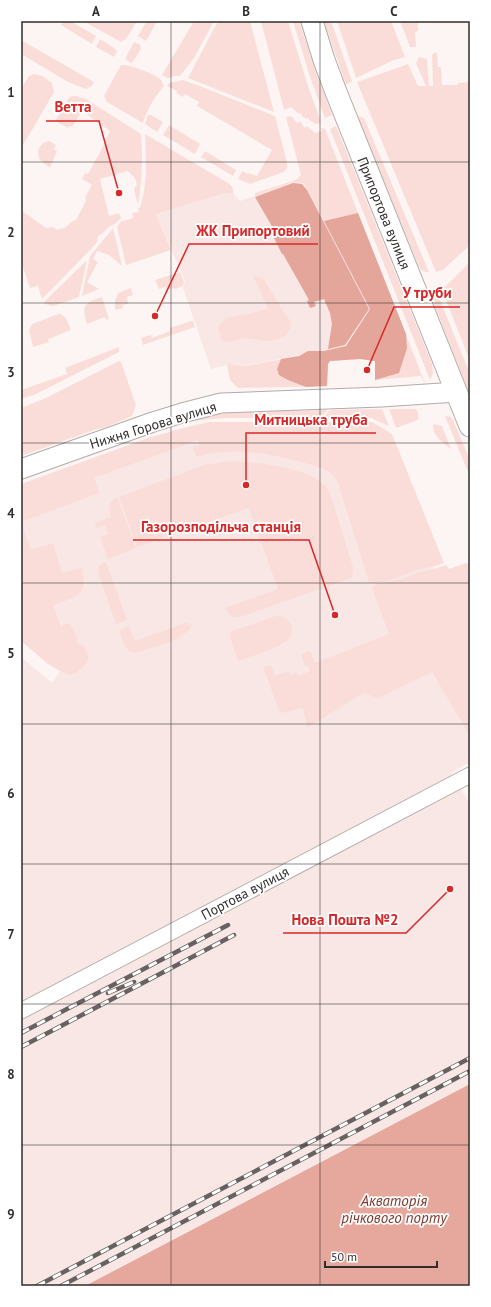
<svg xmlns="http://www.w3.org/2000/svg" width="491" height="1307" viewBox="0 0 491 1307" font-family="'PT Sans',sans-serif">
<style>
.built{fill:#f8e7e4}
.green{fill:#faddd8}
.forest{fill:#e4a69b}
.water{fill:#e6a89d}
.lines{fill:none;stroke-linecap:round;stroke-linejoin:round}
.minor-casing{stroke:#b3acaa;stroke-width:17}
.tertiary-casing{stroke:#b3acaa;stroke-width:21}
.secondary-casing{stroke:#b3acaa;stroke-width:23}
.minor{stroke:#fff;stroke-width:15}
.tertiary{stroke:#fff;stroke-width:19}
.secondary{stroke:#fff;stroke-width:21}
.rail-casing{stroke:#676261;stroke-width:4.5}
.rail{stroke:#fff;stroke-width:3;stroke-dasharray:9;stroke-linecap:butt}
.grid{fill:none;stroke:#302d2c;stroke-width:1;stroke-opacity:0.55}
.labels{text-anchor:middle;stroke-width:3.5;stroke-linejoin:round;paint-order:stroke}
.street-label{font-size:14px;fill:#302d2c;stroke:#fff}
.water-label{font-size:15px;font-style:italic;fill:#80362b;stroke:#fff}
.leader{fill:none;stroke:#d62828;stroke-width:1.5}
.callout-dot{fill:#d62828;stroke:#fff;stroke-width:1.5}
.callout-label{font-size:15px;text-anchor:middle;font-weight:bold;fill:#d62828;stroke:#fff;stroke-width:3.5;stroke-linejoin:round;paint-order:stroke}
.neatline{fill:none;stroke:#302d2c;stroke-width:1.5}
.grid-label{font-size:13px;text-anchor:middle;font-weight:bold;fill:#302d2c}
</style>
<rect width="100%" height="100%" fill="#fdf5f4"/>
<path class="built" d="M293 182 302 183 308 190 370 309 345 346 324 351H308L299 355 260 363 246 365 230 364 211 369 183 288 185 281 156 214 225 193H233L240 201Z
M209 424H373L438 580 432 672 470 737V762L451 773 470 804V1084L85 1286H21V657L52 683 61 670 21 637V490Z"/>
<path class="green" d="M64 21H70L96 36 92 44 61 25Z
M83 21H137L126 39 121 42Z
M147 21H157L146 41 138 36Z
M194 21H214L194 58 180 76H174L168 78 162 75Z
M218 21H250L274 112 188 78Z
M261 21H288L308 86 321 122 320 123 316 124 309 120V118L307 119 301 116 302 114 299 113V114L291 107 284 110Z
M293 21H299L315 70 332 115 325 118 309 74Z
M324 21H331L352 81 346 85Z
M337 21H391L405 57 394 60 356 78Z
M400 21H418V31L415 32 416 47H410Z
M100 39 113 47 117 51 114 57 96 47Z
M21 40 94 82 92 86 86 89 68 82 21 54Z
M134 42 140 45 141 49 132 63 126 60V57Z
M434 53H437L438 67H441L442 85H458V83L470 82V245L443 270 436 272 357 82 408 64 418 86H426L416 63 419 57 427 59 429 86H433L432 55Z
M121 65C131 65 154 73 161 80 162 82 163 84 164 86 154 98 147 109 143 123L107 102 104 96Z
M34 74 43 76 52 83 54 92 25 142 21 148V89L29 76Z
M183 80 197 85 275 116 287 162V168L284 172 250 184 238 179 242 171 248 174 249 173 257 176 272 150 197 106 199 102 185 94 183 97 176 93 177 91 167 86 169 83Z
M72 96H76L86 99 141 134C143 158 142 181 138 205L134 189 137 184 135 178 128 171 100 179 109 216 119 213 121 218 115 224 110 226 103 233 98 236 97 242 93 247 42 299 38 286 30 288 22 264H21V210L46 228 53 227 57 230 66 227 71 222 76 220 86 201 85 197 92 185 82 179 85 173 88 174 106 141 110 131 82 111 72 127 69 126 68 128 55 121 69 98Z
M148 115H151L163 122 157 132 145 124Z
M290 116 294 118V120L298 123 299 121 302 123V125L306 128 307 126 315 133 322 131 321 128 325 129 425 383V384L421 376 375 380V361L360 359 330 361 328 364 327 386 238 388 230 380 227 365 230 364 246 366 299 356 308 351H324L346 346 370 309 308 190 303 183 293 182 255 196V193L296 180 301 175 286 117Z
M357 116 364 118 429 272H425L420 269Z
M169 125 200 144 195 154 163 135Z
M336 126 432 364 433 373 430 380 330 129Z
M145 134 228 183C232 186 234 188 233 193H225L156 214 171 250 126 265 117 227 120 222 133 218 132 213 139 212 138 208H140C148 184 146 159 145 134Z
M49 141 56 145 54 149 57 151 50 168 40 160C36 151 39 143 49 141Z
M205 151 236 170 233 176 201 157Z
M113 228 122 266 109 255 97 251 93 259 98 262 87 282 99 289 82 296 90 256 110 232Z
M87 260 79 297 53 306 45 304 44 302Z
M470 262V361L442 290Z
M180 272 184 282 183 286 175 289 174 288 167 290 166 287 159 289 155 280Z
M253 276 263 278 283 311 290 320 291 327 286 335 278 339 267 341 246 338 227 342 221 340 218 327 226 318 253 313 268 308Z
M131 288 133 295 127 297 128 304 122 305 123 308 115 310V301L118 293Z
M438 295 470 374V395L434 304 435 299Z
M102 297 109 319 106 320 105 317 87 324C81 305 84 303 102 297Z
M59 314C67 316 68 323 71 330L48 339 49 342 33 347 29 330 32 324Z
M191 321H193L195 327 143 345 141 338 151 335 152 338 170 331V328Z
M119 347V352L34 395 21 399V390L67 374 65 368Z
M119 361 121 362 136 405 132 416 106 427 97 429 21 456V408L46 398Z
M382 409 389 426 371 418H323L329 411 333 410Z
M389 409H416C418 412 419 416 418 420L396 428Z
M327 410V411L320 418H225L189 421 219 414 233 412Z
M445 416 451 417 453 420 470 460V477Z
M209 422H372L392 434 444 563C435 567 427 567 417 570 402 575 385 585 369 582L338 483C332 469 318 467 305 463 270 453 232 446 196 457L193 447 200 445 198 440 105 474 94 477 99 493 21 522 31 550 53 543 62 573 82 568C88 599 75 595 53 606L61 627H62L64 624H70L78 639 76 642 84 646 89 658 86 664 76 673 69 675 58 670 48 664 21 641V484L148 438 183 428Z
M433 424 442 426 451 449C442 442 433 437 433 424Z
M230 461C254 462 319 467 330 493L353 567V572L351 578 240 617C233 619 228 614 225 608L278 589 249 508 137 547 119 497 204 465Z
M117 497 136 548 108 559 100 537 109 534 105 525 96 528 95 523 111 517C108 508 108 502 117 497Z
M106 562 127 620 116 624 98 572C97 566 101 564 106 562Z
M466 563 470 565V737L432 672 376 699 365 692 307 728 303 708 280 713 263 667 271 665 275 676 289 671 290 675 297 673 299 676 310 671 308 665 305 666 301 655 310 651 315 663 389 634 372 588 376 584 402 579 419 572 431 570 446 565 449 569Z
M276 616C282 616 288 618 291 625 292 629 292 634 290 637 285 646 249 657 238 661L230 637V632Z
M188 622 189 625 192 624C188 640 149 648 135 653L132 651 130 652 125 646 119 631 129 626 135 641Z"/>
<path class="forest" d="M293 183 302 184 307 190 369 309 345 345 328 349 332 324 330 313 324 299 314 302 316 306 310 308 307 301 309 300 283 254H282L274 238 277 235 255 197Z
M358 213 406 334 407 348 399 373 375 380V361L360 359 330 361 328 364 327 386 306 387 288 380 279 375 277 369 281 359 299 356 308 351H324L346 346 370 309 324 221Z"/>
<path class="water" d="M470 1084V1286H85Z"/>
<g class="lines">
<g class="minor-casing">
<path id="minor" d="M21 1011 470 775"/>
</g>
<g class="tertiary-casing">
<path id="tertiary" d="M21 469 153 422 182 413 221 403 381 397 457 392"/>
</g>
<g class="secondary-casing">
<path id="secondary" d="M312 21 324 60 336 92 470 426"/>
</g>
<use href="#minor" class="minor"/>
<use href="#tertiary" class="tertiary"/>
<use href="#secondary" class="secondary"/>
<g class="rail-casing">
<path id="rail" d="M108 993 134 982
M21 1033 228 925
M21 1047 234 935
M37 1286 470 1058
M61 1286 470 1071"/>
</g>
<use href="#rail" class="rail"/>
</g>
<path class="grid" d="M171 21V1286M320 21V1286M21 162H470M21 303H470M21 443H470M21 583H470M21 724H470M21 864H470M21 1004H470M21 1145H470"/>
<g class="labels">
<g class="street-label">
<text transform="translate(384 213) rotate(68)" y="5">Припортова вулиця</text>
<text transform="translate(153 425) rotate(-17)" y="5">Нижня Горова вулиця</text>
<text transform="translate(245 893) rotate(-28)" y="5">Портова вулиця</text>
</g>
<g class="water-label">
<text x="394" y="1206">Акваторія<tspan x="394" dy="17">річкового порту</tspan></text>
</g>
</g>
<path class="leader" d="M119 193L99 121H46M155 316L189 244H318M367 370L394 307H460M246 485L246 433H376M335 615L309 540H133M450 889L406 933H283"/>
<g class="callout-dot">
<circle cx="119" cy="193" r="4"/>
<circle cx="155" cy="316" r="4"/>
<circle cx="367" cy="370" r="4"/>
<circle cx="246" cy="485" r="4"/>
<circle cx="335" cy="615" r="4"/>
<circle cx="450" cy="889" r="4"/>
</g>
<g class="callout-label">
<text x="73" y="112">Ветта</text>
<text x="253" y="236">ЖК Припортовий</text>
<text x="427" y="298">У труби</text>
<text x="311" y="425">Митницька труба</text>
<text x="221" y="532">Газорозподільча станція</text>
<text x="345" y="925">Нова Пошта №2</text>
</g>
<rect width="491" height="1307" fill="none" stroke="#ffffff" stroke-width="44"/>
<path d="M325 1261v6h112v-6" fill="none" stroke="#302d2c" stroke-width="2"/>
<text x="331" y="1261" font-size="12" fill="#302d2c" stroke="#ffffff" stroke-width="3" paint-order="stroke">50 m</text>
<rect x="22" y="22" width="447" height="1263" class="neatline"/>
<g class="grid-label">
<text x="96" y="16">A</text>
<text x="246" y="16">B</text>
<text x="394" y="16">C</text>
<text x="11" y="97">1</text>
<text x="11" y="237">2</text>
<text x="11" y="377">3</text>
<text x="11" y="518">4</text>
<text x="11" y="658">5</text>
<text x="11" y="798">6</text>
<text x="11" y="939">7</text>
<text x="11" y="1079">8</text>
<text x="11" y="1219">9</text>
</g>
</svg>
